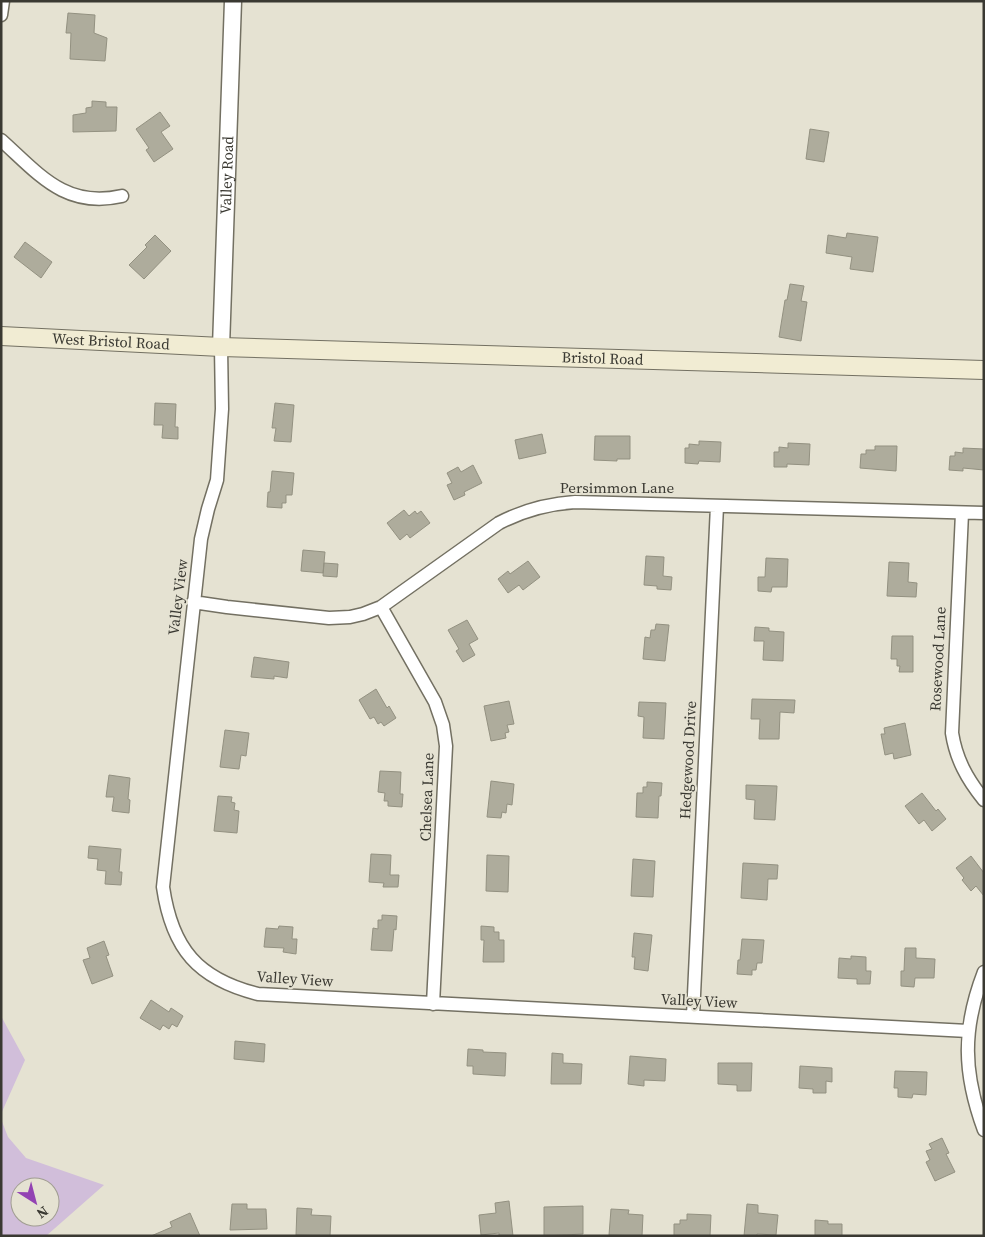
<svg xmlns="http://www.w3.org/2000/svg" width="985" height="1237" viewBox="0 0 985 1237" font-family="'Source Serif 4',serif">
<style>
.green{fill:#d1beda;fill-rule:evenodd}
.building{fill:#aeac9c;stroke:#939181}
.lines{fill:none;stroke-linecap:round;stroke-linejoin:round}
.minor-casing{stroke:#737062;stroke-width:15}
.tertiary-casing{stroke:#737062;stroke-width:19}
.secondary-casing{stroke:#737062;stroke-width:20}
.minor{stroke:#fff;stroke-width:12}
.tertiary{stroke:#fff;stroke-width:16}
.secondary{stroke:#f1ecd3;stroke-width:18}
.labels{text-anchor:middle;stroke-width:4;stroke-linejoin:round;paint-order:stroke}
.street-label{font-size:15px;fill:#3a3932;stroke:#e5e2d2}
</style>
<rect width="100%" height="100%" fill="#e5e2d2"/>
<path class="green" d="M1 1016 25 1060 1 1114Z
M1 1119 8 1137 26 1158 104 1185 46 1236H1ZM20 1187H50V1217H20Z"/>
<path class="building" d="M68 13 95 15 94 33 107 38 105 61 70 59 71 33H66Z
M92 101 106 102V107H117L116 131 73 132V115L86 113V108L92 107Z
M160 112 170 126 161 132 173 149 154 162 146 150 149 148 136 129Z
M810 129 829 132 824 162 806 159Z
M847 233 878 237 873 272 850 269 852 257 826 253 828 235 846 238Z
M155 235 171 251 144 279 129 265 147 247 145 245Z
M25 242 52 262 41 278 14 257Z
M790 284 804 286 801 301 807 302 801 341 779 337 785 300H787Z
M155 403 176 404 175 427H178V439L162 438 163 425H154Z
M275 403 294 405 291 442 274 441 276 428H272Z
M542 434 546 453 519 459 515 440Z
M595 436H630V459H617V461L594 460Z
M699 441 721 442 720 462 699 461 698 464 685 463V448H689V444L699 445Z
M788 443 810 444 809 465 787 464V467H774V452H779V447L788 448Z
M875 446H897L896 471 860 468 861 454H866V450H875Z
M963 448 984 449V470L963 468V471L949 470 950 456H955V452L963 453Z
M473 465 482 483 464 492 465 495 454 500 447 485 452 483 447 473 458 467 461 472Z
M272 471 294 473 292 495H286V503H282V508L267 507 268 492H270Z
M404 510 409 516 415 511 417 514 421 511 430 523 410 538 407 534 400 540 387 523Z
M303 550 325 552 323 573 301 571Z
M646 556 664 557 663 576 672 577 671 590 657 589V586L644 585Z
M766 558 788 559 787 587H772L771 592 758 591V577H765Z
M528 561 540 577 523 590 519 585 508 593 498 579 508 571 510 574Z
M889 562 909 563 908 582 917 583 916 597 887 596Z
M324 563 338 564 337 577 323 576Z
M467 620 478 639 469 644 475 655 463 662 456 651 459 649 448 630Z
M656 624 669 625 665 661 643 659 645 637 650 638 651 630H655Z
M755 627 769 628V631L784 632 783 661 763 660 764 641H754Z
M892 636H913V672H899L900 666H897V659H891Z
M254 657 289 662 287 678 274 676V679L251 677Z
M376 689 387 708 389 706 396 718 384 726 381 722 378 724 374 717 370 719 359 700Z
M752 699 795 700 794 713 780 712 779 739H759L760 719H751Z
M509 701 514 724 507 725 509 732 505 733 506 738 491 741 484 706Z
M639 702 666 703 664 739 643 738 644 717 638 716Z
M905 723 911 755 894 759 893 753 885 755 881 734H885L884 728Z
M225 730 249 733 246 756 241 755 239 769 220 767Z
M380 771 401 772 400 794H403L402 807 388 806V801H384L385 793 378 792Z
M109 775 130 778 128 799 130 800 129 813 112 811 114 797H106Z
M491 781 514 784 512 805 507 804 506 813 502 812 501 818 487 817Z
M647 782 662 783 661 796H659L658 818 636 817 637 793H643V787H647Z
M746 785 777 786 775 820 754 819 755 800 746 799Z
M922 793 936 811 938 809 946 819 932 831 924 820 919 824 905 806Z
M218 796 232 797 231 802 235 803 234 810 239 811 237 833 214 831Z
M89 846 121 849 119 872H122L121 885 105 884 106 871 97 870 98 859 88 858Z
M371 854 391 855 390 875H399L398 887H383L384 883 369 882Z
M487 855 509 856 508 892 486 891Z
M971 856 984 873V896L976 886 971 891 962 880 964 878 956 868Z
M633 859 655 861 653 897 631 896Z
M743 863 778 865 777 879H768L767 900 741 898Z
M382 915 397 916 396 930 394 929 392 951 371 950 373 928 378 929V920H382Z
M279 926 293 927 292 939H297L296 954 283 952 284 948 264 947 266 928 278 929Z
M481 926 494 927V932H499V940H504V962H483L484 940H481Z
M634 933 652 935 648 971 634 969 635 957H632Z
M742 939 764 940 762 963H757L756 970H752V975L737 974 738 960H740Z
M104 941 109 955 106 956 113 976 92 984 83 960 90 958 87 948Z
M905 948H916V958L935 959 934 978H915L914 987 901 986V971H904Z
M851 956 866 957V971H871L870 984H857V979L838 978 839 958 851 959Z
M151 1000 169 1012 171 1008 183 1016 177 1027 172 1024 169 1029 163 1025 160 1030 140 1018Z
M235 1041 265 1044 264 1062 234 1059Z
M468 1049 483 1050V1052L506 1053 505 1076 473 1074V1066H467Z
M552 1053 563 1054V1063L582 1064 581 1084H551Z
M630 1056 666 1059 665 1081 644 1080V1086L628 1084Z
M718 1063H752L751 1091H737V1085L718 1084Z
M800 1066 832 1068V1082L826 1081V1093H813V1089L799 1088Z
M895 1071 927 1072 926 1095 913 1094 912 1098 898 1097V1088H894Z
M942 1138 949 1153 946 1154 955 1172 935 1181 926 1162 930 1160 926 1151 932 1149 929 1144Z
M509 1201 513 1236H499V1233L481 1235 479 1215 496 1213 495 1203Z
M232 1204H247V1209H266L267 1229 230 1230Z
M747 1204 758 1205V1213L778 1215 776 1235 757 1234V1236H744Z
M583 1206V1234L544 1236V1207Z
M297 1208 312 1209 311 1215 331 1216 330 1236 296 1235Z
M611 1209 629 1210 628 1214 643 1215 642 1236 609 1235Z
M190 1213 200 1236H151L172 1227 170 1222Z
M687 1214 711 1215 710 1236H674V1224H680V1220H687Z
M815 1220 828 1221V1224H842V1236H815Z"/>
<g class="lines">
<g class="minor-casing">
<path id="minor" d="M1 15 3 1
M1 140C39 174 65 209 122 196
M221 347 222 409 217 480 208 509 201 539 163 887C172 949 198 979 258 994L968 1031
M962 513 952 733C956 759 967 779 984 800
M193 602 227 607 329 618 350 617 363 614 381 607 499 523C524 510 547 504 575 502L984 513
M381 607 435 702 443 725 446 746 433 1004
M984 972C962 1029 963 1073 984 1130
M693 1016 717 506"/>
</g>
<g class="tertiary-casing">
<g id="tertiary">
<path id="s1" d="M221 347 233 1"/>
</g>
</g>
<g class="secondary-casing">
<g id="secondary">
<path id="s2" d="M1 336 221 347 984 370"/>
</g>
</g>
<use href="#minor" class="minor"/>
<use href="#tertiary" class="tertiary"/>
<use href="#secondary" class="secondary"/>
</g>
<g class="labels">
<g class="street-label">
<text dy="5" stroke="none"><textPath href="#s1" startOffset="172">Valley Road</textPath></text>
<text dy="5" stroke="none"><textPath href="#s2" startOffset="110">West Bristol Road</textPath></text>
<text dy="5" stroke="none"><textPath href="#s2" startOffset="602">Bristol Road</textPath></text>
<text x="617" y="493">Persimmon Lane</text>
<text transform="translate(178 597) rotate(-83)" y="5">Valley View</text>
<text transform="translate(938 659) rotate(-87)" y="5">Rosewood Lane</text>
<text transform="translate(688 760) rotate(-87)" y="5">Hedgewood Drive</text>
<text transform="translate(427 797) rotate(-88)" y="5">Chelsea Lane</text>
<text transform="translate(295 979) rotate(4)" y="5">Valley View</text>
<text transform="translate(699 1001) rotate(3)" y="5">Valley View</text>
</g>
</g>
<rect width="985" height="1237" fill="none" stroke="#3a3932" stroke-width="5"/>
<g transform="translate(35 1202) rotate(144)"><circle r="24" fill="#e5e2d2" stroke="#a19e92"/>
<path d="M0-4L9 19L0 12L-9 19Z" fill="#9343b3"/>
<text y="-8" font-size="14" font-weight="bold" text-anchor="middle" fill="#3a3932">N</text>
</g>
</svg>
